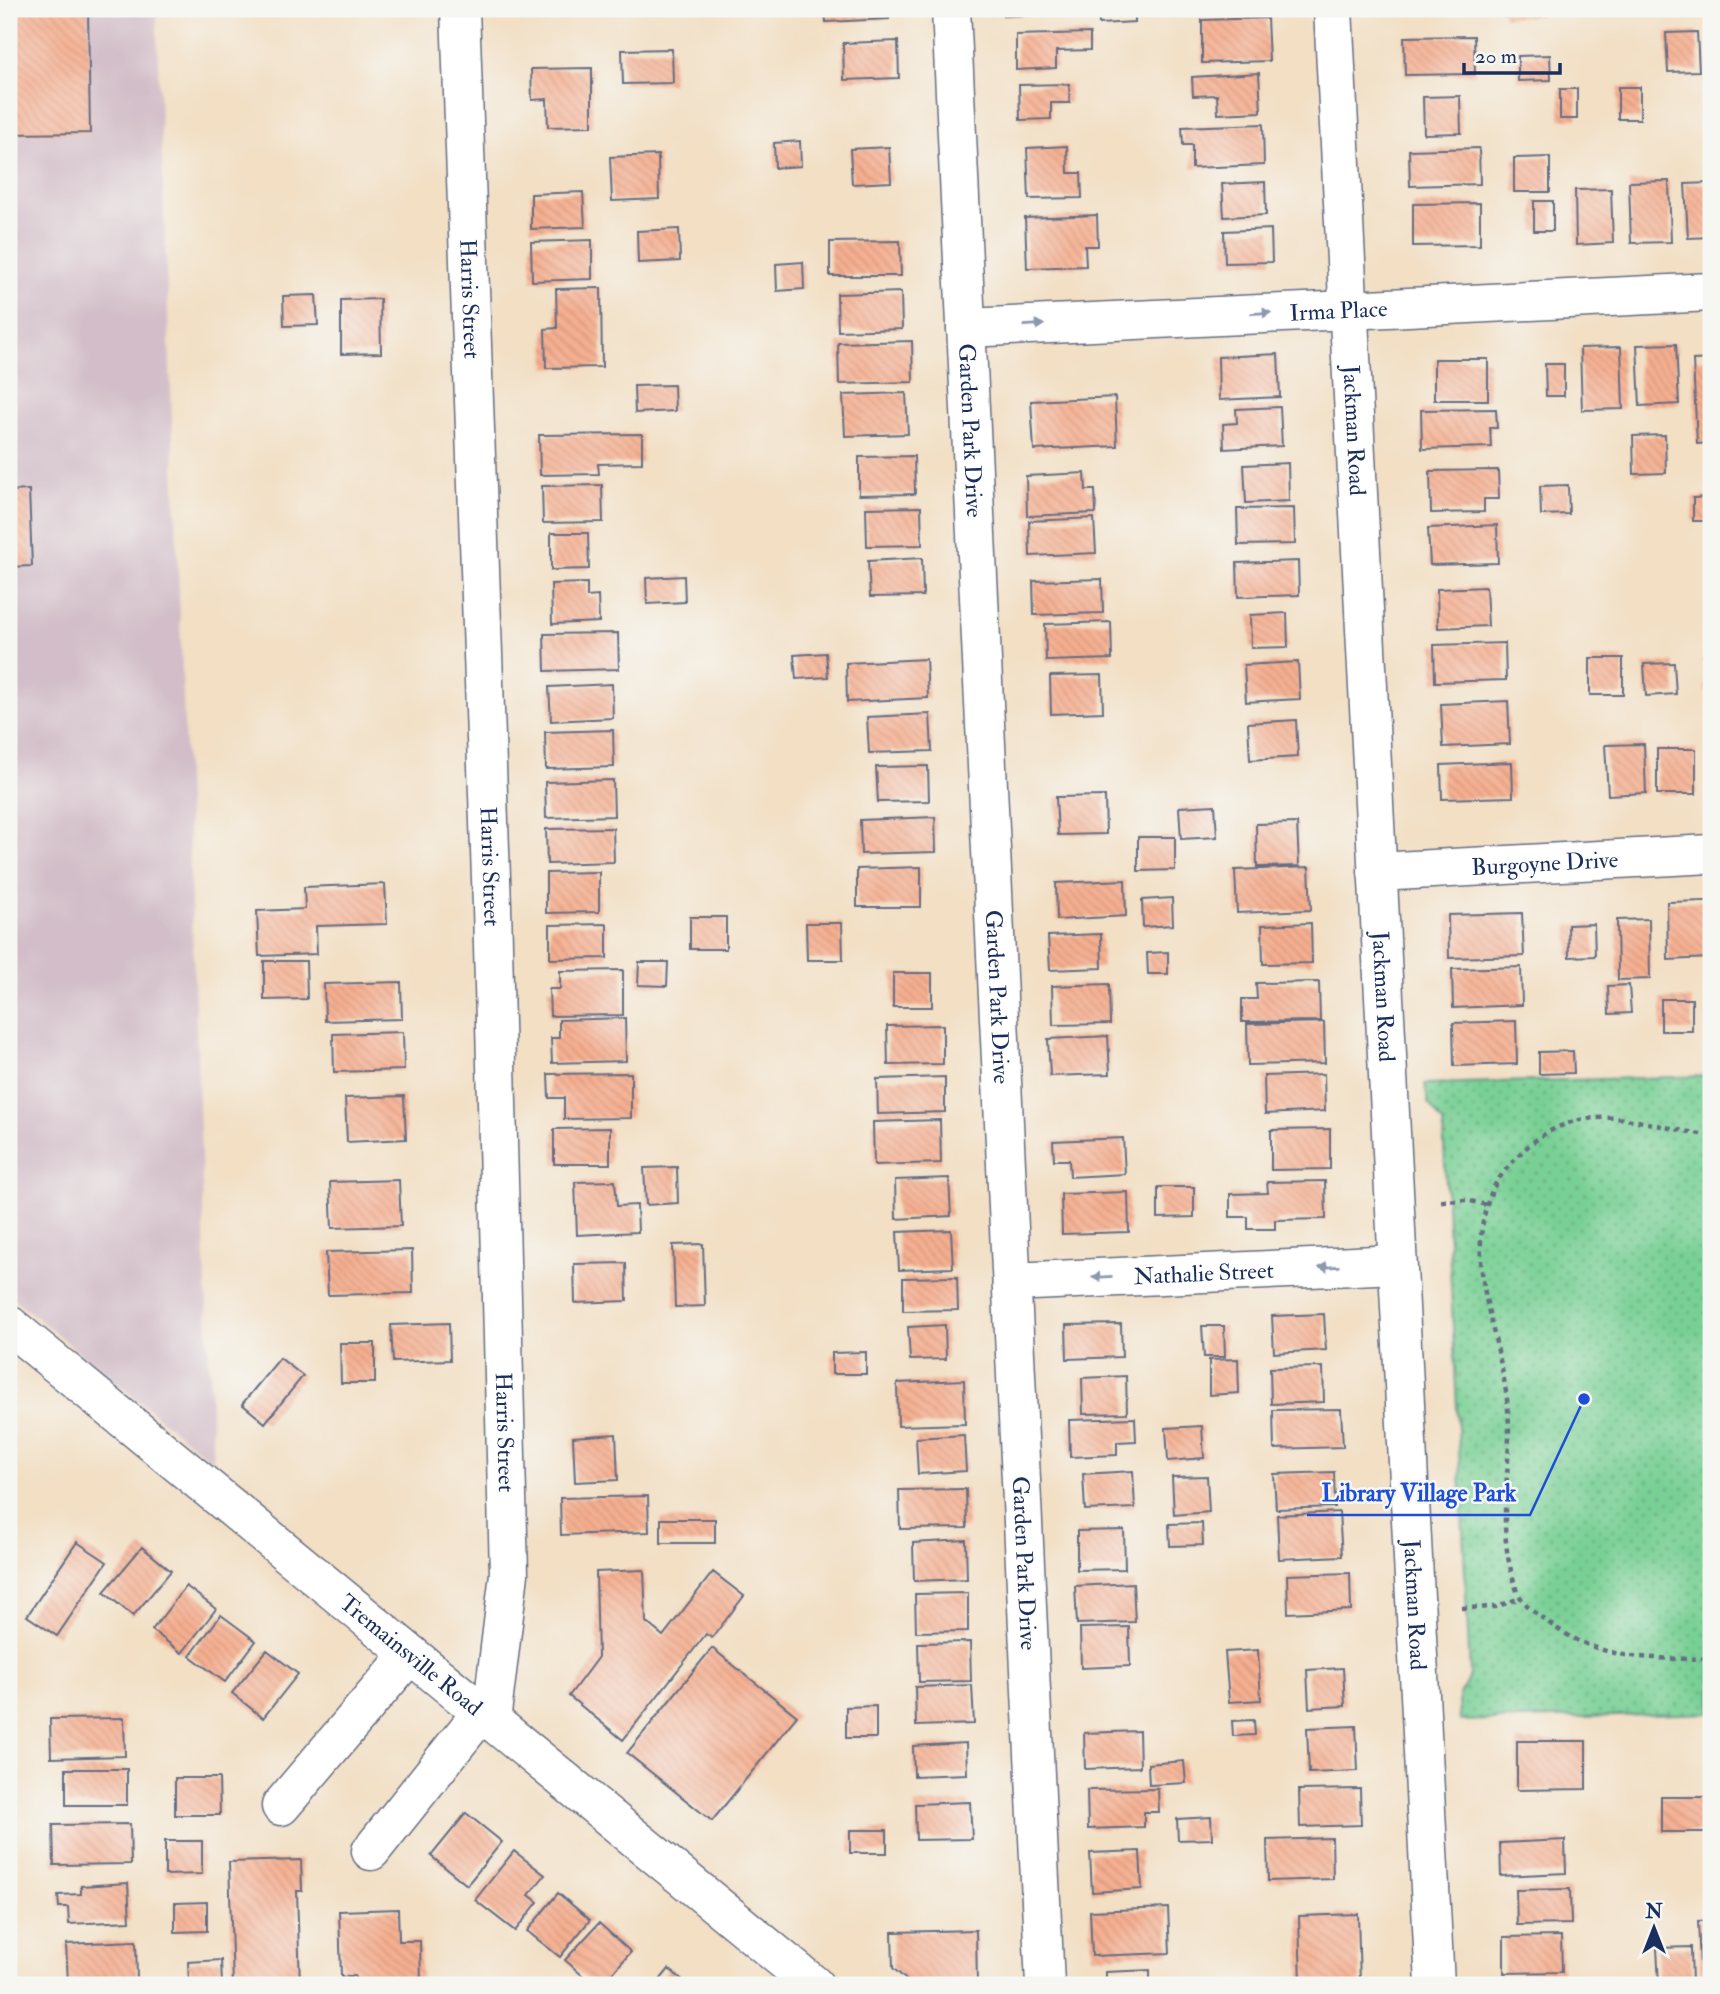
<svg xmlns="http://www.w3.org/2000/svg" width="1720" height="1994" viewBox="0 0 1720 1994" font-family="'IM FELL Double Pica',serif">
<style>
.industrial{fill:#d2bdc8}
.park{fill:url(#park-dots);stroke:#4a807a;stroke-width:2}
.building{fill:url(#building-back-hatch)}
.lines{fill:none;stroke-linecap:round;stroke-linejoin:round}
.minor-casing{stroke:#666d82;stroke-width:41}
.path{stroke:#666d82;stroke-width:4.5;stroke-dasharray:5 5;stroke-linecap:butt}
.minor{stroke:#fff;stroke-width:38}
.oneway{fill:#8d97ae}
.labels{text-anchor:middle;stroke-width:5;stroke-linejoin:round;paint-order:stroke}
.street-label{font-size:23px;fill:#1b2f5e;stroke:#f6f6f2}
.leader{fill:none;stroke:#1d4ed8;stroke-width:2.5}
.callout-dot{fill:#1d4ed8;stroke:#f6f6f2;stroke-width:2.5}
.callout-label{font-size:24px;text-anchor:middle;font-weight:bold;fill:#1d4ed8;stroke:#f6f6f2;stroke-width:5;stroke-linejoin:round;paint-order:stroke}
</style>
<defs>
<pattern id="park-dots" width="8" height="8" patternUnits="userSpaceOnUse" patternTransform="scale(1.75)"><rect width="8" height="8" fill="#79d095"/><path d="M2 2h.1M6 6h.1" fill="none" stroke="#62a97d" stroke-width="1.8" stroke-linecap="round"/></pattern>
<pattern id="building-back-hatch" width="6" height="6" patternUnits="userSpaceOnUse" patternTransform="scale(1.75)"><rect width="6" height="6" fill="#f6af90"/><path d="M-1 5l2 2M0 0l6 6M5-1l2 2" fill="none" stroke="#d2977f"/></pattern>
</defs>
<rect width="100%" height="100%" fill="#f6f6f2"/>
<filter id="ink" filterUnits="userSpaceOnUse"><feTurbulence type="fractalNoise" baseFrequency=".0143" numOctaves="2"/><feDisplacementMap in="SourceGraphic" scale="14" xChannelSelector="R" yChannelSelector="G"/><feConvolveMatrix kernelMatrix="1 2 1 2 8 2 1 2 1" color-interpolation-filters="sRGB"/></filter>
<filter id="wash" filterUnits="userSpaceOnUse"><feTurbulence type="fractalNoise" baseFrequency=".00686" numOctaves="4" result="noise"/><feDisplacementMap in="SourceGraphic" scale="28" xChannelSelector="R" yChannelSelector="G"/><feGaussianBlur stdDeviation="1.57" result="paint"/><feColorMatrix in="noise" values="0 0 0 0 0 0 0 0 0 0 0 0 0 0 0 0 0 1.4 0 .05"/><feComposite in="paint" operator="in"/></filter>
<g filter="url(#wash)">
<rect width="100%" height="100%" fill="#f2dfc4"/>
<path class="industrial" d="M9 9H156L213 1462 9 1295Z"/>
<path class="park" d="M1711 1076V1713L1460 1721 1459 1696 1470 1675 1443 1123 1428 1103 1425 1084Z"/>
<g id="blocks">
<path class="building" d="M9 9H88L90 133 9 134Z
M825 9H888L889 19 826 22Z
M1003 9H1053V14L1003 16Z
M1098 9H1135V22L1099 24Z
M1503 9H1540L1541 16 1504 17Z
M1267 18 1269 61 1202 63V20Z
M1697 32 1699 71 1668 72 1666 33Z
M1090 33V50L1056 51V68L1016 70V35Z
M1474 36 1475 74 1405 75 1404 37Z
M898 41 899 78 844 80 843 43Z
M672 49 673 83 623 84 622 50Z
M1550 55 1551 80 1518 81V56Z
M592 68V126L548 127 547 99 532 100 531 69Z
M1259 73 1261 112 1218 114 1217 95 1193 96 1192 77Z
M1069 84 1070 103H1051V119L1020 120 1019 85Z
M1618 87H1640V119H1618Z
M1560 89H1577V119H1560Z
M1460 96 1461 133 1424 134 1423 97Z
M1263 124 1264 165 1192 168V145H1183L1182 127Z
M800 141 801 166 775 168 774 143Z
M1067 146 1068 173H1081L1082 198 1029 199 1027 148Z
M889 147 891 182 852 184 850 149Z
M1479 148 1480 184 1410 186 1409 150Z
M658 155 659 199 612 201 610 157Z
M1550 157V192H1514V158Z
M1669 181 1671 242 1631 243 1629 182Z
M1265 182 1266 215 1224 217 1222 184Z
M1711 183V237L1688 238 1685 184Z
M1611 189 1613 243 1576 245 1575 190Z
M583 192 585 227 531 229V194Z
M1534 201H1553V231H1534Z
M1480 203V245L1413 246V204Z
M1097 215 1098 246H1085L1086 266 1027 268 1025 218Z
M679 229 680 261 638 263 637 231Z
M1271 229 1272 262 1225 263 1224 231Z
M592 240V279L532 281 531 242Z
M900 241 901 276H830V242Z
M803 262 804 289 777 291 776 264Z
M601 288 602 367 546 368 545 329 557 328 556 289Z
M901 292 902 329 838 331 837 294Z
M316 295 318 325 284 326 283 296Z
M380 299 381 353 341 354V300Z
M912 341 913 382 839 384 838 343Z
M1676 344 1679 404 1640 406 1637 345Z
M1621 347 1623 409 1582 410 1580 348Z
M1278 354 1280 397 1219 400 1218 357Z
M1434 359H1488V400H1434Z
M1711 359V443L1697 444 1693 360Z
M1545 364H1564V396H1546Z
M674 385 675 411 635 413 634 386Z
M906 393 908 434 845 436 843 395Z
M1115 397 1117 446 1034 450 1031 401Z
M1280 407 1282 446 1224 449 1223 424 1237 423 1236 409Z
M1496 409 1497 428H1490L1491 447 1422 449 1421 410Z
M642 434V463L598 464 599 474 540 475 539 435Z
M1665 435 1666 473 1634 474 1633 436Z
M914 456 915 494 859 495V457Z
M1288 463 1289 501 1246 503 1244 465Z
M1498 470 1499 499H1484V512L1431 513 1430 471Z
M1085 473 1086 490H1095L1096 513 1027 516 1026 476Z
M602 485 603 522 543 523 542 486Z
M1568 485 1569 514 1541 515 1540 486Z
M29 490 32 566 9 567V491Z
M1711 497V521H1693V498Z
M921 507 922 545 867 546 866 508Z
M1294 508 1295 544 1238 545 1237 509Z
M1094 518 1096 553 1030 556 1029 521Z
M1497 525 1498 563 1430 565 1428 528Z
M551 533H588L589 569 551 570Z
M922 558 923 596 870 597 868 561Z
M1298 561 1299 595 1238 597 1237 563Z
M684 576 685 602 647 604 646 578Z
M1102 579 1103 613 1034 615 1033 581Z
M587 583V597L598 596 599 622 552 624 551 584Z
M1486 587 1488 626 1438 628 1437 589Z
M1287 613 1288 647 1251 648 1250 615Z
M1111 622 1112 659 1046 661 1045 624Z
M618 633 619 669 545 671 544 634Z
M1505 643 1506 680 1435 682 1434 645Z
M826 653 828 677 796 679 794 655Z
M1711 654V692H1705L1703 655Z
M1590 658H1623V695H1590Z
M926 659 928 698 847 702 846 663Z
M1298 662 1300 699 1246 702 1244 665Z
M1674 663 1676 694 1646 696 1644 664Z
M1102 675 1103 712 1051 714 1050 676Z
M612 684 613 718 551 721 549 687Z
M1508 701 1510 744 1443 747 1441 704Z
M930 714 932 751 869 753 867 717Z
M1296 720 1298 757 1250 760 1248 723Z
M613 730 614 767 546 769 545 732Z
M1644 744 1646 793 1608 795 1605 745Z
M1657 749H1696V794H1657Z
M1512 762 1513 797 1442 799 1441 765Z
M928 766 929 801 878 802 876 767Z
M613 780 614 816 546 818 545 782Z
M1105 796 1106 834 1058 835 1056 797Z
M1215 805 1217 837 1181 839 1179 807Z
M935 817 936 852 861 854 860 820Z
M1297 823 1299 866 1257 867 1256 824Z
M613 828 614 862 547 864 546 829Z
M1138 837H1175V870L1138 871Z
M921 867V907H857V869Z
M1309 867 1311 910 1237 913 1235 870Z
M599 872V912L546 913V873Z
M1125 880 1126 916 1057 920 1056 883Z
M385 884 387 924 316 926 317 954 259 956 257 911 305 909 304 887Z
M1172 898 1173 925 1143 927 1142 900Z
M1708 901 1709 958 1668 960 1667 902Z
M1522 913 1524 956 1449 958 1448 915Z
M690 917H726V949H690Z
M1649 919 1650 979 1618 980 1617 920Z
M806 923H842L843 960H807Z
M1311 923 1312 963 1263 964 1262 925Z
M607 924V958L550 959V925Z
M1594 924 1595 956 1569 957 1568 925Z
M1101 934 1102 968 1050 970 1048 936Z
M1168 952V974H1148L1147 953Z
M264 961H306L307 999 264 1000Z
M639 962H668L667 986 638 985Z
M1521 967 1522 1005 1453 1008 1452 969Z
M623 970V1015L550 1016 549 989H560V971Z
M893 973H932V1007H893Z
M401 982 402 1019 325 1021 324 984Z
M1319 982 1320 1021 1242 1022V999H1257L1256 983Z
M1109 984 1110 1024 1053 1025 1052 986Z
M1629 985 1631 1013 1609 1014 1608 986Z
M1661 999H1692V1031H1661Z
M625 1018 626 1061 552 1063 551 1038H559V1020Z
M1516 1021 1517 1064 1454 1066 1453 1023Z
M1324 1022 1325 1063 1248 1065 1247 1024Z
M943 1025V1064L888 1065 887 1026Z
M403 1032 404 1070 334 1072 333 1034Z
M1108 1036 1110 1074 1050 1076 1048 1039Z
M1573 1051 1574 1073 1539 1074V1052Z
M631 1073V1118L564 1119V1098H549L548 1074Z
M1324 1074 1325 1111 1265 1114 1264 1076Z
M945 1077V1112L878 1114 877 1079Z
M404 1096 406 1139 347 1142 345 1098Z
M940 1120 941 1163 874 1165 873 1122Z
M610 1128V1164H554V1129Z
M1330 1129V1169L1271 1170V1130Z
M1123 1138 1125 1174 1070 1177 1069 1160H1054L1053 1141Z
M677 1167 678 1203 646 1205 644 1168Z
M949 1178 951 1216 896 1219 895 1180Z
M399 1180 401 1226 332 1228 330 1182Z
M615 1181 617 1206 637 1205 638 1232 577 1235 575 1182Z
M1325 1181 1326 1219 1275 1220V1229H1248V1217H1230V1194L1268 1193 1267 1182Z
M1158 1187H1194V1217L1158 1218Z
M1128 1192 1129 1232 1062 1234 1061 1194Z
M951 1230 953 1268 899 1270 897 1232Z
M703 1244 705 1306 675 1307 673 1245Z
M412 1250 413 1293 328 1295 326 1252Z
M626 1263 627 1301 575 1303 574 1264Z
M957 1277 958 1310 903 1311V1278Z
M1324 1314 1326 1350 1274 1353 1272 1316Z
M449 1323 450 1360 393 1362 391 1325Z
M1121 1324 1122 1357 1067 1359 1066 1325Z
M945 1325 946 1359 910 1360 908 1327Z
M1202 1326H1224L1225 1357H1204Z
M340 1343H375V1383H341Z
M866 1352V1374H832V1353Z
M280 1358 303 1376 265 1423 242 1404Z
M1238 1359 1239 1393 1209 1395V1360Z
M1323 1367 1324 1402 1271 1404 1270 1368Z
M1126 1376 1127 1413 1083 1414 1082 1378Z
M964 1380 965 1424 898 1426 897 1383Z
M1341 1409 1343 1447 1274 1449 1273 1410Z
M1135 1418 1136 1441 1117 1442V1455L1070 1457 1069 1420Z
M1202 1426 1204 1458 1168 1461 1166 1428Z
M616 1434 618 1480 575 1482 573 1437Z
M964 1435 966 1471 918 1474 916 1438Z
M1133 1471 1135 1508 1085 1510 1083 1474Z
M1334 1472 1335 1507 1276 1509 1274 1474Z
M1207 1476 1209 1512 1174 1515 1172 1477Z
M966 1489 967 1528 900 1529 899 1490Z
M648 1496 649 1532 561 1535 560 1498Z
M1339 1512 1342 1556 1279 1559 1277 1515Z
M661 1519H715V1543H661Z
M1202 1523 1203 1545 1170 1546 1169 1524Z
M1124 1530 1125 1569 1077 1570V1531Z
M966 1540 967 1579 914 1581 913 1543Z
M77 1542 107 1562 57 1636 27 1616Z
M142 1547 171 1571 133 1616 104 1592Z
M644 1570 646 1622 663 1636 713 1572 744 1596 712 1638 706 1634 623 1740 569 1696 598 1657 596 1572Z
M1350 1573 1351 1610 1288 1613 1287 1575Z
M1133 1583 1135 1622 1077 1624 1075 1586Z
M186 1586 216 1609 182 1653 152 1630Z
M968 1593V1631L916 1632 915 1594Z
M221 1615 256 1641 225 1682 190 1656Z
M1129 1627 1130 1666 1081 1668 1080 1628Z
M970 1642 971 1681 919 1682 918 1643Z
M712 1648 797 1716 712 1821 627 1753Z
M267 1650 298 1674 263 1718 232 1693Z
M1258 1650 1261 1700 1229 1702 1225 1652Z
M1343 1668 1345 1706 1309 1708 1307 1670Z
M972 1685 974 1724 916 1726 915 1687Z
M876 1706V1738H846V1707Z
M124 1718 125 1756 51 1758 50 1719Z
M1254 1720 1255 1735 1233 1736 1232 1721Z
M1356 1726 1358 1771 1309 1773 1307 1728Z
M1139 1731 1140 1767 1085 1769 1084 1733Z
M1517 1741H1586V1789L1517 1790Z
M966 1743 967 1774 914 1776 913 1746Z
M1184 1761 1186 1783 1149 1785 1148 1764Z
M66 1769H127V1805H66Z
M175 1778H219L220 1815H175Z
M1158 1789 1159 1812H1144V1827L1088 1829 1087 1790Z
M1360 1789 1361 1825 1300 1827 1299 1790Z
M1661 1797H1711V1832H1661Z
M970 1802 972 1839 916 1840 915 1804Z
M466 1813 502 1842 467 1885 431 1856Z
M1211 1817 1212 1839 1178 1840 1177 1819Z
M130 1824 131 1864 54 1865 53 1825Z
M850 1830H887V1853H850Z
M1332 1838 1333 1879 1268 1881 1267 1840Z
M1565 1840 1566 1873 1501 1876 1500 1843Z
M165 1841H202V1874L165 1875Z
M514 1851 545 1875 529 1895 538 1902 515 1931 475 1900Z
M1140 1851 1142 1889 1092 1892 1090 1853Z
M301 1860 302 1891H297L300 1985H233L229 1862Z
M128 1883 130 1921 69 1924 68 1907H59L58 1895 81 1894V1886Z
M1570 1889 1571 1924 1517 1925 1516 1890Z
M558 1893 590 1920 560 1957 527 1931Z
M207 1902V1931L175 1932V1903Z
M1168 1908 1170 1953 1092 1956 1090 1911Z
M398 1909 399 1941H420L421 1985H356L355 1976 341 1977 339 1911Z
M1358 1914 1360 1985H1301L1299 1916Z
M1711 1920V1985H1701L1698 1921Z
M599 1923 631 1952 602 1985H593L565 1960Z
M976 1930 977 1985H912L893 1968 892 1932Z
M1561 1936 1562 1972 1504 1973V1937Z
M136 1941 137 1980 68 1983 66 1944Z
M1691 1947 1692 1985H1659L1657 1948Z
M221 1960 222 1985H189L188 1962Z
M669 1969 689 1985H656Z
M1150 1970V1985H1106V1972Z"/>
</g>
</g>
<g filter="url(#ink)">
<use href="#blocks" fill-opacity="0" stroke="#666d82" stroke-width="2"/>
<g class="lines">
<g class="minor-casing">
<g id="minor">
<path id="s1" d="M460 9 492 906 509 1574 491 1721"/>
<path id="s2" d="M951 9 1045 1985"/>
<path id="s3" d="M1333 9 1435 1985"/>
<path id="s4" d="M966 328C1214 316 1463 305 1711 292"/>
<path id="s5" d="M1377 872 1711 854"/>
<path id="s6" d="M1012 1282 1397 1264"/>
<path id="s7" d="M9 1325 814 1985"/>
<path d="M281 1806 410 1654"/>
<path d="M371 1851 481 1713"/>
</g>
</g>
<path class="path" d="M1711 1135C1674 1132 1633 1115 1596 1118 1566 1119 1537 1135 1517 1157 1507 1168 1495 1181 1490 1196 1463 1267 1503 1340 1508 1410 1513 1465 1496 1519 1512 1574 1514 1581 1516 1592 1521 1598 1528 1608 1540 1616 1549 1623 1603 1662 1648 1658 1711 1659
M1441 1201 1466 1200 1487 1205
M1462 1608 1496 1607 1520 1598"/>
<use href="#minor" class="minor"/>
</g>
<defs><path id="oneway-solid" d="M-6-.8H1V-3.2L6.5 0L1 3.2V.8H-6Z" transform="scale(1.75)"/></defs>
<g class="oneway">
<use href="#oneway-solid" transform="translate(1261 313) rotate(-3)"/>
<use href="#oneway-solid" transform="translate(1034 325) rotate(-3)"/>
<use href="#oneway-solid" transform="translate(1329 1267) rotate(177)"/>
<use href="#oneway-solid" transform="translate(1102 1277) rotate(177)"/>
</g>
</g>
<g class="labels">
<g class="street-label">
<text dy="8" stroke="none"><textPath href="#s1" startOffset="290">Harris Street</textPath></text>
<text dy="8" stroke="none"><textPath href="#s4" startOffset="373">Irma Place</textPath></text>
<text dy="8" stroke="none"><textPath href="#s2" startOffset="422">Garden Park Drive</textPath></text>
<text dy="8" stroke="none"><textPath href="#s3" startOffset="422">Jackman Road</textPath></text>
<text dy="8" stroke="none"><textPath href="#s5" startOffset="168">Burgoyne Drive</textPath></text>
<text dy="8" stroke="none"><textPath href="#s1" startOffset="858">Harris Street</textPath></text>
<text dy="8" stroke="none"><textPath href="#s2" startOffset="989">Garden Park Drive</textPath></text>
<text dy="8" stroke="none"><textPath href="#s3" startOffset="989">Jackman Road</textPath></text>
<text dy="8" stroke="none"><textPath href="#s6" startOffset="192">Nathalie Street</textPath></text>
<text dy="8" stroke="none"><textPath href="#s1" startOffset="1424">Harris Street</textPath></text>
<text dy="8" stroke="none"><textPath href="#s2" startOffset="1556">Garden Park Drive</textPath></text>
<text dy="8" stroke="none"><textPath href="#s3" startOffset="1598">Jackman Road</textPath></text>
<text dy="8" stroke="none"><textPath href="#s7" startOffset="520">Tremainsville Road</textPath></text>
</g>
</g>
<path class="leader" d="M1584 1399L1530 1515H1307"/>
<circle class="callout-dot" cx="1584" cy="1399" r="7"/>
<g class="callout-label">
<text x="1419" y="1501">Library Village Park</text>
</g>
<rect width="1720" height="1994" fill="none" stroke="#f6f6f2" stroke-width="35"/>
<g transform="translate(1654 1928)" stroke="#f6f6f2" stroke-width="5" paint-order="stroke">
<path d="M0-5L12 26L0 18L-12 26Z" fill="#1b2f5e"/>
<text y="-10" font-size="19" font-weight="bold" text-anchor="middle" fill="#1b2f5e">N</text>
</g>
<path d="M1464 63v10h96v-10" fill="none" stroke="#1b2f5e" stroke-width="3.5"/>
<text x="1475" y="63" font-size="21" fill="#1b2f5e" stroke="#f6f6f2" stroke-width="5" paint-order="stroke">20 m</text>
</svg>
